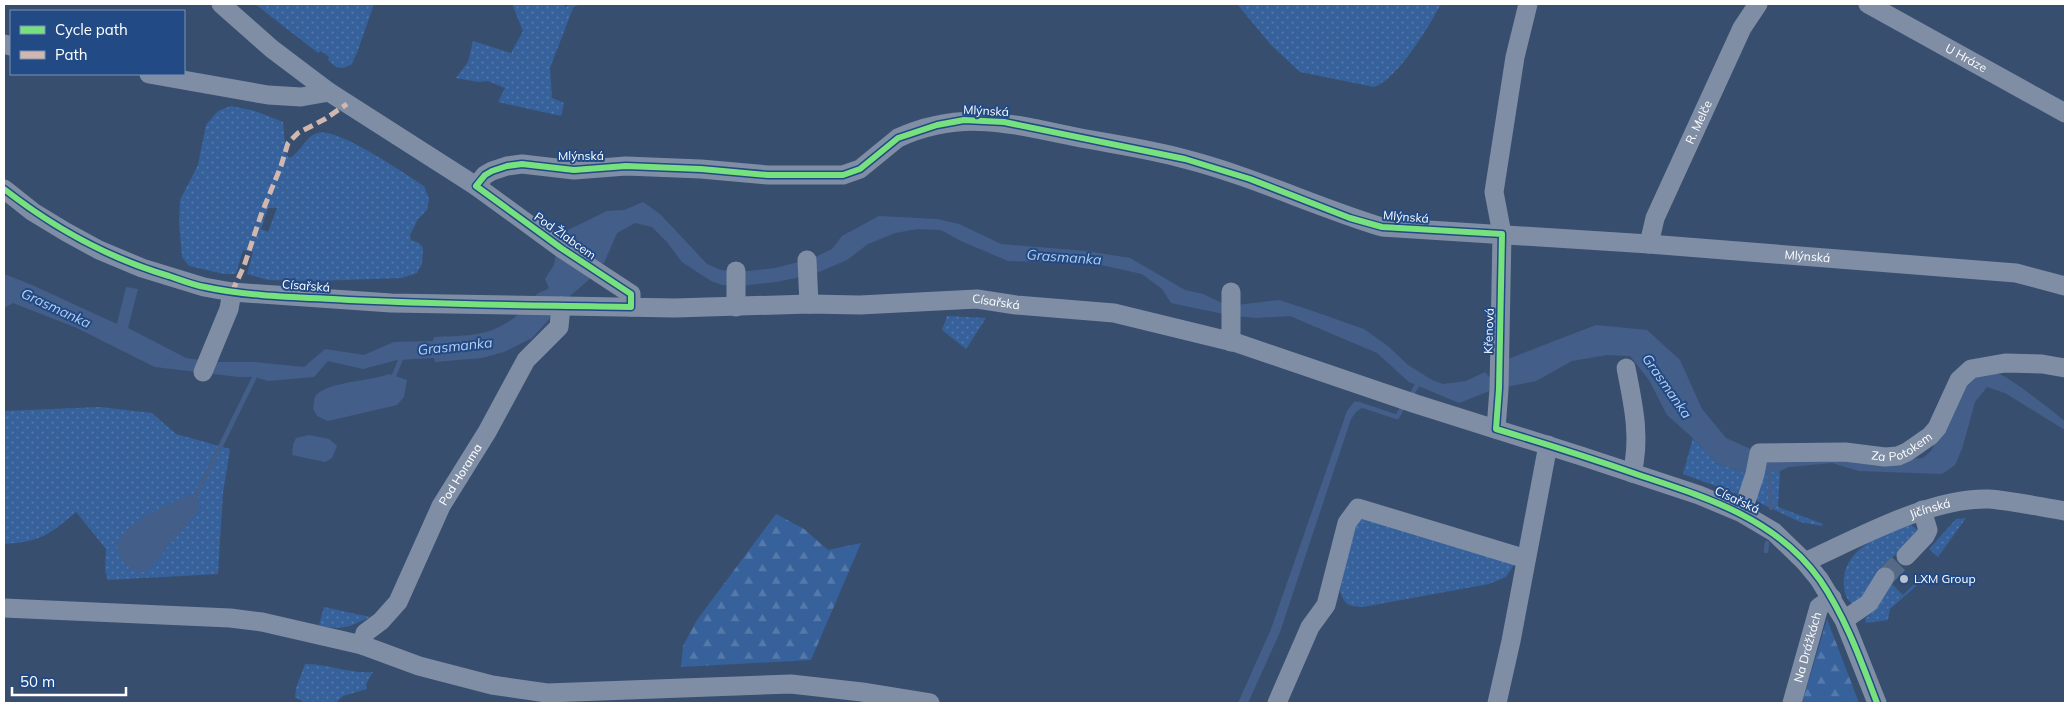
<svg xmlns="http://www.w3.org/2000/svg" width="2069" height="707" viewBox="0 0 2069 707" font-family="Mulish,sans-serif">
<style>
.grass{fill:url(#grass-dots);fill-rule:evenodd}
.forest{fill:url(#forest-firs)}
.water{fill:#435f89}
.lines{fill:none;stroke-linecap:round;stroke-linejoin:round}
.stream{stroke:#435f89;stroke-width:4.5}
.minor-tunnel{stroke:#566985;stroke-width:19;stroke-dasharray:19 9;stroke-linecap:butt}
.minor{stroke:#7f8ea5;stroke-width:19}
.quiet{stroke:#d1b7ad;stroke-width:5;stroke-dasharray:10 5;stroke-linecap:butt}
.cycleway-casing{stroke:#224a85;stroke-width:9}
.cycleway{stroke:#77e17e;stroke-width:6}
.poi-dot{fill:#b9c1cd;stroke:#224a85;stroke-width:2}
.labels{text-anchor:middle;stroke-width:4;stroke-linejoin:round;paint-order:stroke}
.street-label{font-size:12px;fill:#fff;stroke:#224a85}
.poi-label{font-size:12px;fill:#fff;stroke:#224a85;text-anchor:start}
.water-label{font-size:14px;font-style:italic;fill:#b7cff0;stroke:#224a85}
</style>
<defs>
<pattern id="grass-dots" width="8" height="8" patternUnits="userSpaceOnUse" patternTransform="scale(1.25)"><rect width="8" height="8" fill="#36619b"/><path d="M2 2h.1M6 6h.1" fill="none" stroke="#5479aa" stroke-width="1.8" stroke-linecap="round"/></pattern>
<pattern id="forest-firs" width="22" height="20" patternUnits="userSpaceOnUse" patternTransform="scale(1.25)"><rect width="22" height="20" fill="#36619b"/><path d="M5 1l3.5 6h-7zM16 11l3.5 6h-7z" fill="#5479aa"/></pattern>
</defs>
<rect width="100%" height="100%" fill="#384e6f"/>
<path class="grass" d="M255 4H349L350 6V4H374L357 53 351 65 343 68 336 67 328 60 329 57 321 51 318 53Z
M512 4H563L565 7 571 4H579L573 8 550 68 552 98 564 103 561 116 498 102 505 88 488 81 478 82 456 78 468 62 473 41 511 53 523 31Z
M1237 4H1441C1429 26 1398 79 1374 87L1300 72 1271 45Z
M231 106 255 111 283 122 286 154 289 158C300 154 305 136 318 133 339 128 405 174 424 186L429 199 427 210 418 219 410 235 411 240 419 243 423 248 422 264 417 273 402 278 314 281 268 280 247 274 253 252 243 250 236 274H224L189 266 182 257 179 222 180 200 198 165 206 125 218 111ZM268 208H277L268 232 261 229Z
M947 316 986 318 966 349 942 330Z
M100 407 152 413 176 434 230 449 223 493 218 574 108 580 105 571 106 549 76 512C49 535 40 542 4 544V411Z
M1693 438 1717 463 1750 475 1737 494 1683 474Z
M1780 471 1778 507 1823 524 1822 526 1800 522 1758 502 1756 499 1760 472Z
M1358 517 1515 563 1506 577 1489 584 1363 607C1349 607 1344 604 1340 591L1353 526Z
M1966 518 1938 557 1929 549 1956 519Z
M1911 525 1918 530C1913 545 1888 558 1877 572 1868 584 1867 594 1855 604L1850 602C1844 595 1843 585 1844 577 1848 546 1885 533 1911 525Z
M1924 574 1925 575 1915 587 1890 609 1888 620 1866 623 1865 619 1877 608 1891 583 1903 595Z
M324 607 370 617C349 627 342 631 319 625Z
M305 664C329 664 350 674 373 672L366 684 367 689 343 696 336 703H305L295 697 296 688Z"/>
<path class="forest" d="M776 514 804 529 828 550 861 543 811 660 681 667 683 646 697 620Z
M1827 619 1859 703H1802Z"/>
<path class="water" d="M643 202 660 214 707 264 721 270 740 272 775 268 811 259 832 249 842 236 879 216 937 219 959 224 1001 244 1086 251 1130 258 1185 290 1203 294 1228 306 1279 300 1307 309 1364 329 1389 347 1408 365 1432 380 1443 384 1466 381 1485 372 1492 380 1508 359 1596 325 1647 330 1680 360 1702 409 1726 438 1755 451 1899 460 1923 458 1931 451 1968 378C1977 376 1986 373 1995 373 2006 373 2053 412 2065 421V430L2005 393 1987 387 1975 402 1962 449 1955 465 1942 474 1859 471 1832 463 1789 467 1780 471 1760 472 1750 475 1717 463 1693 438 1667 415 1649 380 1630 356 1607 355 1572 361 1536 381 1492 390 1459 403 1409 382 1377 353 1290 316 1255 318 1228 315 1171 303 1162 289 1142 274 1092 263 1008 261 961 241 941 230 918 229 895 233 868 244 847 260 812 275 776 282 741 286 722 285 711 281 682 262 667 242 652 227 635 223 617 233 604 263 601 264 591 278 571 295 532 338 504 352 482 358 435 362 434 358 397 360 363 369 328 361 314 377 268 381 255 377H239L155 367 77 328 13 303 4 308V274C42 288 79 307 117 324L126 287 138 289 128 328 186 358 213 362H254L304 367 325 349 364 355 394 342 433 341 434 337C463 336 491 337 515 317 522 312 530 302 536 295 539 292 545 291 549 288L545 279 554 265 556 254 566 241V231L607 211 624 210Z
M389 374 407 380 404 397 397 405 328 421 317 416 313 408C314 405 314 400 315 397 323 382 372 381 389 374Z
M1355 401 1362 408 1356 412 1351 419 1280 632 1248 703H1238L1271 629 1347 411Z
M309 435 329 439 337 446 332 458 325 462 292 455 293 445 296 438Z
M197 494 200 509 149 569 140 573C131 570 124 565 120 556 104 528 171 504 189 495Z"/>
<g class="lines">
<path class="stream" d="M393 378 402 356
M1410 397 1419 382
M1355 408 1358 404 1397 417 1404 405
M1769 466 1771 508
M197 494 257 372
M1766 551 1767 543"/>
<path class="minor-tunnel" d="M1885 577 1906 556"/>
<g class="minor">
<path d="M221 4 272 49 329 92 476 186 561 248 631 294V307"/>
<path id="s1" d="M1868 4 2065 113"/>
<path d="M4 44 11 46"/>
<path d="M149 74 268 95 301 97 329 92"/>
<path id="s2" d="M476 186 485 175 492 171 507 166 522 164 574 170 626 166 701 169 768 175H843L860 169 898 138C962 109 1011 124 1076 137 1112 144 1149 149 1185 159 1252 176 1316 207 1382 227L1649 244 2016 273 2065 286"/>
<path id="s3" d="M4 189 33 212 66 232 99 250 142 268 204 287 232 292 391 303 675 308 809 304 860 305 977 299 1016 305 1114 313 1237 343 1416 404 1581 456 1699 495 1742 513 1774 532 1805 562 1819 579 1844 620 1877 703"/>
<path id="s4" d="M1649 244 1655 218 1742 28 1758 4"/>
<path d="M807 260 809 304"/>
<path d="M736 271V307"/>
<path d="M1231 342V292"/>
<path d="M1626 368C1633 403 1641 438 1632 473"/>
<path d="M203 372 229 309 232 292"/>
<path d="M1496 429 1499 389 1502 234 1494 192 1515 57 1528 4"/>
<path id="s5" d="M1742 513 1755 474 1759 453 1845 452 1885 457 1898 456 1907 452 1930 436 1937 428 1959 380 1971 369 2005 363 2042 364 2065 368"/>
<path d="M1906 556 1925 536 1928 530 1922 510"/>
<path id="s6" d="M1805 562C1858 538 1931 497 1989 499 2014 501 2040 507 2065 511"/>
<path d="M4 608 230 618 262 622 362 645 419 666 492 685 547 693 791 684 862 692 930 703"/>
<path d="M1844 620 1869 603 1885 577"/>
<path id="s7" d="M362 645 365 633 381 621 398 602 441 506 487 432 526 360 559 327 561 306"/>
<path d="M1277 703 1310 627 1326 605 1347 523 1358 508 1526 559"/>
<path d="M1497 703 1511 641 1548 445"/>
<path id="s8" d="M1792 703 1819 607 1832 598"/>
</g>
<path class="quiet" d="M232 292 244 266 261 215 281 166 288 143 298 133 325 119 347 104"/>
<g class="cycleway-casing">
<path id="cycleway" d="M4 189C54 228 108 258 169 276 181 280 193 285 205 287 247 296 291 297 333 299 432 305 532 305 631 307V294L561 248 476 186 485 175 492 171 507 166 522 164 574 170 626 166 701 169 768 175H843L860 169 898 138 937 125 964 120 1004 122 1185 159 1250 179 1350 218 1382 227 1502 234 1499 389 1496 429C1543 443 1590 458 1636 474 1705 497 1776 518 1820 580 1846 618 1861 661 1877 703"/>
</g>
<use href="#cycleway" class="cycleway"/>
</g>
<circle class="poi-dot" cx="1904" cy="579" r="5"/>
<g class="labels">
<g class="street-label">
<text dy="4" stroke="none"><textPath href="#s1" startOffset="112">U Hráze</textPath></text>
<text transform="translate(986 111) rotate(3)" y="4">Mlýnská</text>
<text dy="4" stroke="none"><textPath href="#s4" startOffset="132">R. Melče</textPath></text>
<text x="581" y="160">Mlýnská</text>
<text transform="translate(1406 217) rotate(5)" y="4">Mlýnská</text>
<text transform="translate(565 236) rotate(35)" y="4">Pod Žlabcem</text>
<text dy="4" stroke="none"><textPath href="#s2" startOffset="1370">Mlýnská</textPath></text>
<text transform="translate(306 286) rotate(4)" y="4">Císařská</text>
<text dy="4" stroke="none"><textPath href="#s3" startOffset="1018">Císařská</textPath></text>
<text transform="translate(1489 331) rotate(-88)" y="4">Křenová</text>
<text dy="4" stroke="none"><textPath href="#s5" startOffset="208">Za Potokem</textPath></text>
<text dy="4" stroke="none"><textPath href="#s7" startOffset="200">Pod Horama</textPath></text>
<text transform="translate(1737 500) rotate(25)" y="4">Císařská</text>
<text dy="4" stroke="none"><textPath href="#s6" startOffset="136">Jičínská</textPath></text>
<text dy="4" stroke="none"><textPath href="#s8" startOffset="58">Na Drážkách</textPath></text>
</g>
<g class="poi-label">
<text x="1914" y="583">LXM Group</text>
</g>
<g class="water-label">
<text transform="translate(1064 257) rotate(4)" y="5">Grasmanka</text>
<text transform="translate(56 308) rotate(25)" y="5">Grasmanka</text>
<text transform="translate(455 346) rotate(-6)" y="5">Grasmanka</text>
<text transform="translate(1667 386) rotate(55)" y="5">Grasmanka</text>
</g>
</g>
<rect width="2069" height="707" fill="none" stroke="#ffffff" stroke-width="10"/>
<rect x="10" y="10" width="175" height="65" fill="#224a85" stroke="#7a92b6"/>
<rect x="20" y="26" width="25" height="8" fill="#77e17e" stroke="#7a92b6"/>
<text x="55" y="35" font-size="15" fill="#ffffff">Cycle path</text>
<rect x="20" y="51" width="25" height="8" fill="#d1b7ad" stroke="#7a92b6"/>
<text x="55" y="60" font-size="15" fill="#ffffff">Path</text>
<path d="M12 687v8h114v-8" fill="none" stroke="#ffffff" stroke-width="2.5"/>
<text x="20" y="687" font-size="15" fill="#ffffff" stroke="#224a85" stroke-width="4" paint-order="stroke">50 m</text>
</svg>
